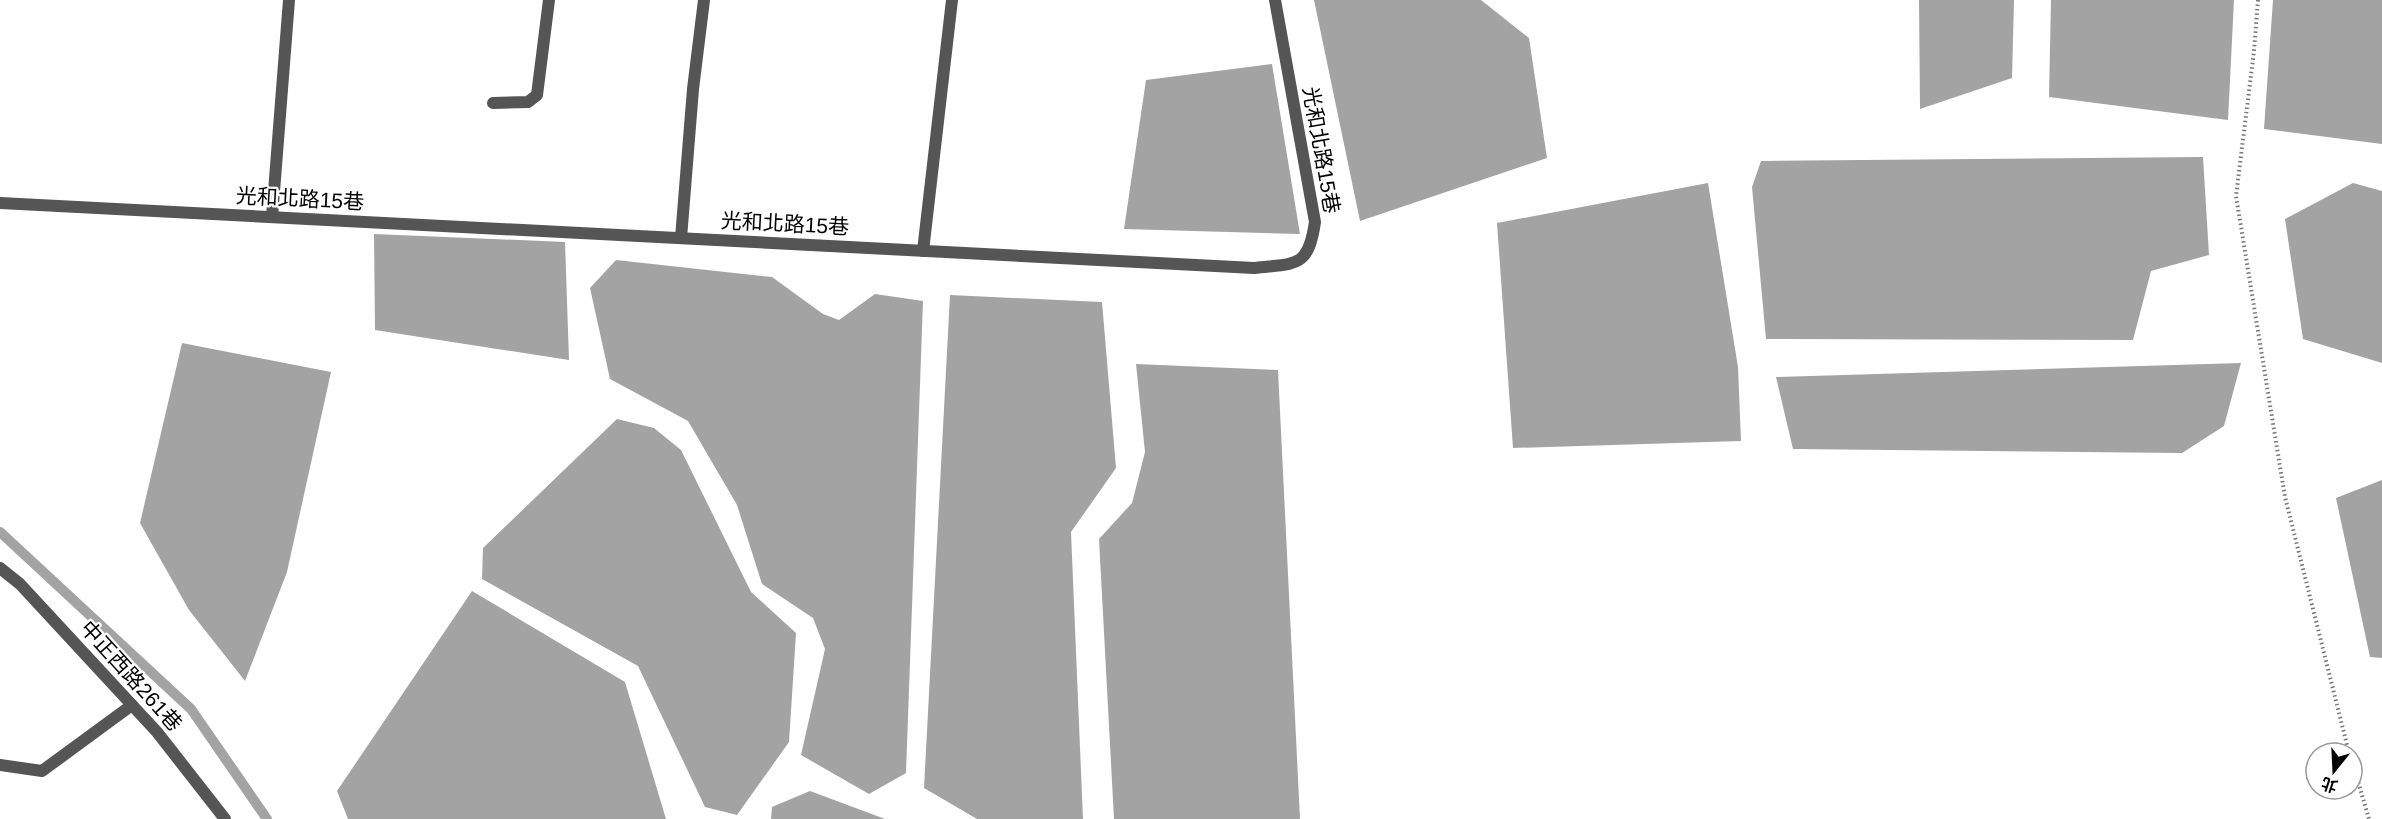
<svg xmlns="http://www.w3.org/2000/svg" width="2382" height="819" viewBox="0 0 2382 819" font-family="Arial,'Noto Sans TC',sans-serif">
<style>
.water{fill:#a3a3a3}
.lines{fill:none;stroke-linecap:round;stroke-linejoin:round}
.stream{stroke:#a3a3a3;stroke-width:10}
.path{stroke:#777;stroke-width:4;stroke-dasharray:1.5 3;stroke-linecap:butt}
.lane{stroke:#555;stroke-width:12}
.street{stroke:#555;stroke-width:12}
.labels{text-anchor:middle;stroke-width:4.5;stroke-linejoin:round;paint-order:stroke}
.street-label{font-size:21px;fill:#000;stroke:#fff}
</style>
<rect width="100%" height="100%" fill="#fff"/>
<path class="water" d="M1314 0H1481L1529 38 1547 158 1360 221Z
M1919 0H2014L2012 78 1920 109Z
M2051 0H2234L2228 120 2049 97Z
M2273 0H2382V144L2264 129Z
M1272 64 1300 234 1124 229 1146 80Z
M2203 157 2209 255 2151 271 2133 340 1766 339 1752 187 1761 161Z
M1708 183 1738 367 1741 441 1513 448 1497 223Z
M2353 183 2382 191V363L2303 339 2285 219Z
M374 234 565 242 569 360 375 330Z
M616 260 772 277 823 314 839 320 875 294 923 301 906 773 869 794 801 755 825 649 813 618 762 584 737 505 688 421 610 379 590 288Z
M950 295 1102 302 1116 468 1071 532 1083 819H977L924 788Z
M182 343 331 372 287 572 245 681 189 610 140 523Z
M2241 363 2224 426 2182 453 1793 449 1776 377Z
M1136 364 1278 370 1300 819H1114L1099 539 1132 503 1145 452Z
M617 419 654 428 681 450 751 592 796 633 789 742 737 815 705 807 638 666 482 579 483 548Z
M2382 480V658L2370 657 2336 498Z
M472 591 625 682 666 819H348L337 791Z
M810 791 885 819H771L772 807Z"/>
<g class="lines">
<path class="stream" d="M0 532 191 709 267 819"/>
<path class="path" d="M2258 0 2254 51 2236 196 2285 497 2349 753
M2352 761 2369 819"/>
<path class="lane" d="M493 103 528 102 537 95 549 0
M272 217 289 0
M681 238 693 89 704 0
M923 251 952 0
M0 765 42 771 132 705"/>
<path class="street" d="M0 203 1254 268C1296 263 1308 269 1315 222L1275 0
M0 568 20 584 157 732 225 819"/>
</g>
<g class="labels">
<g class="street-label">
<text transform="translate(1321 150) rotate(80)" y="7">光和北路15巷</text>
<text transform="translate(300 199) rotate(3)" y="7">光和北路15巷</text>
<text transform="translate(785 224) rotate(3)" y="7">光和北路15巷</text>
<text transform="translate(131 676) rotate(48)" y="7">中正西路261巷</text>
</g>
</g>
<g transform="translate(2334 771) rotate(198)"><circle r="28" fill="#ffffff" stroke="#999999" stroke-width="1.5"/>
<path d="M0-4.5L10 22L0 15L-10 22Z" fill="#000000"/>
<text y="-9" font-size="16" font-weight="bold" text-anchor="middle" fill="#000000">北</text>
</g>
</svg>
